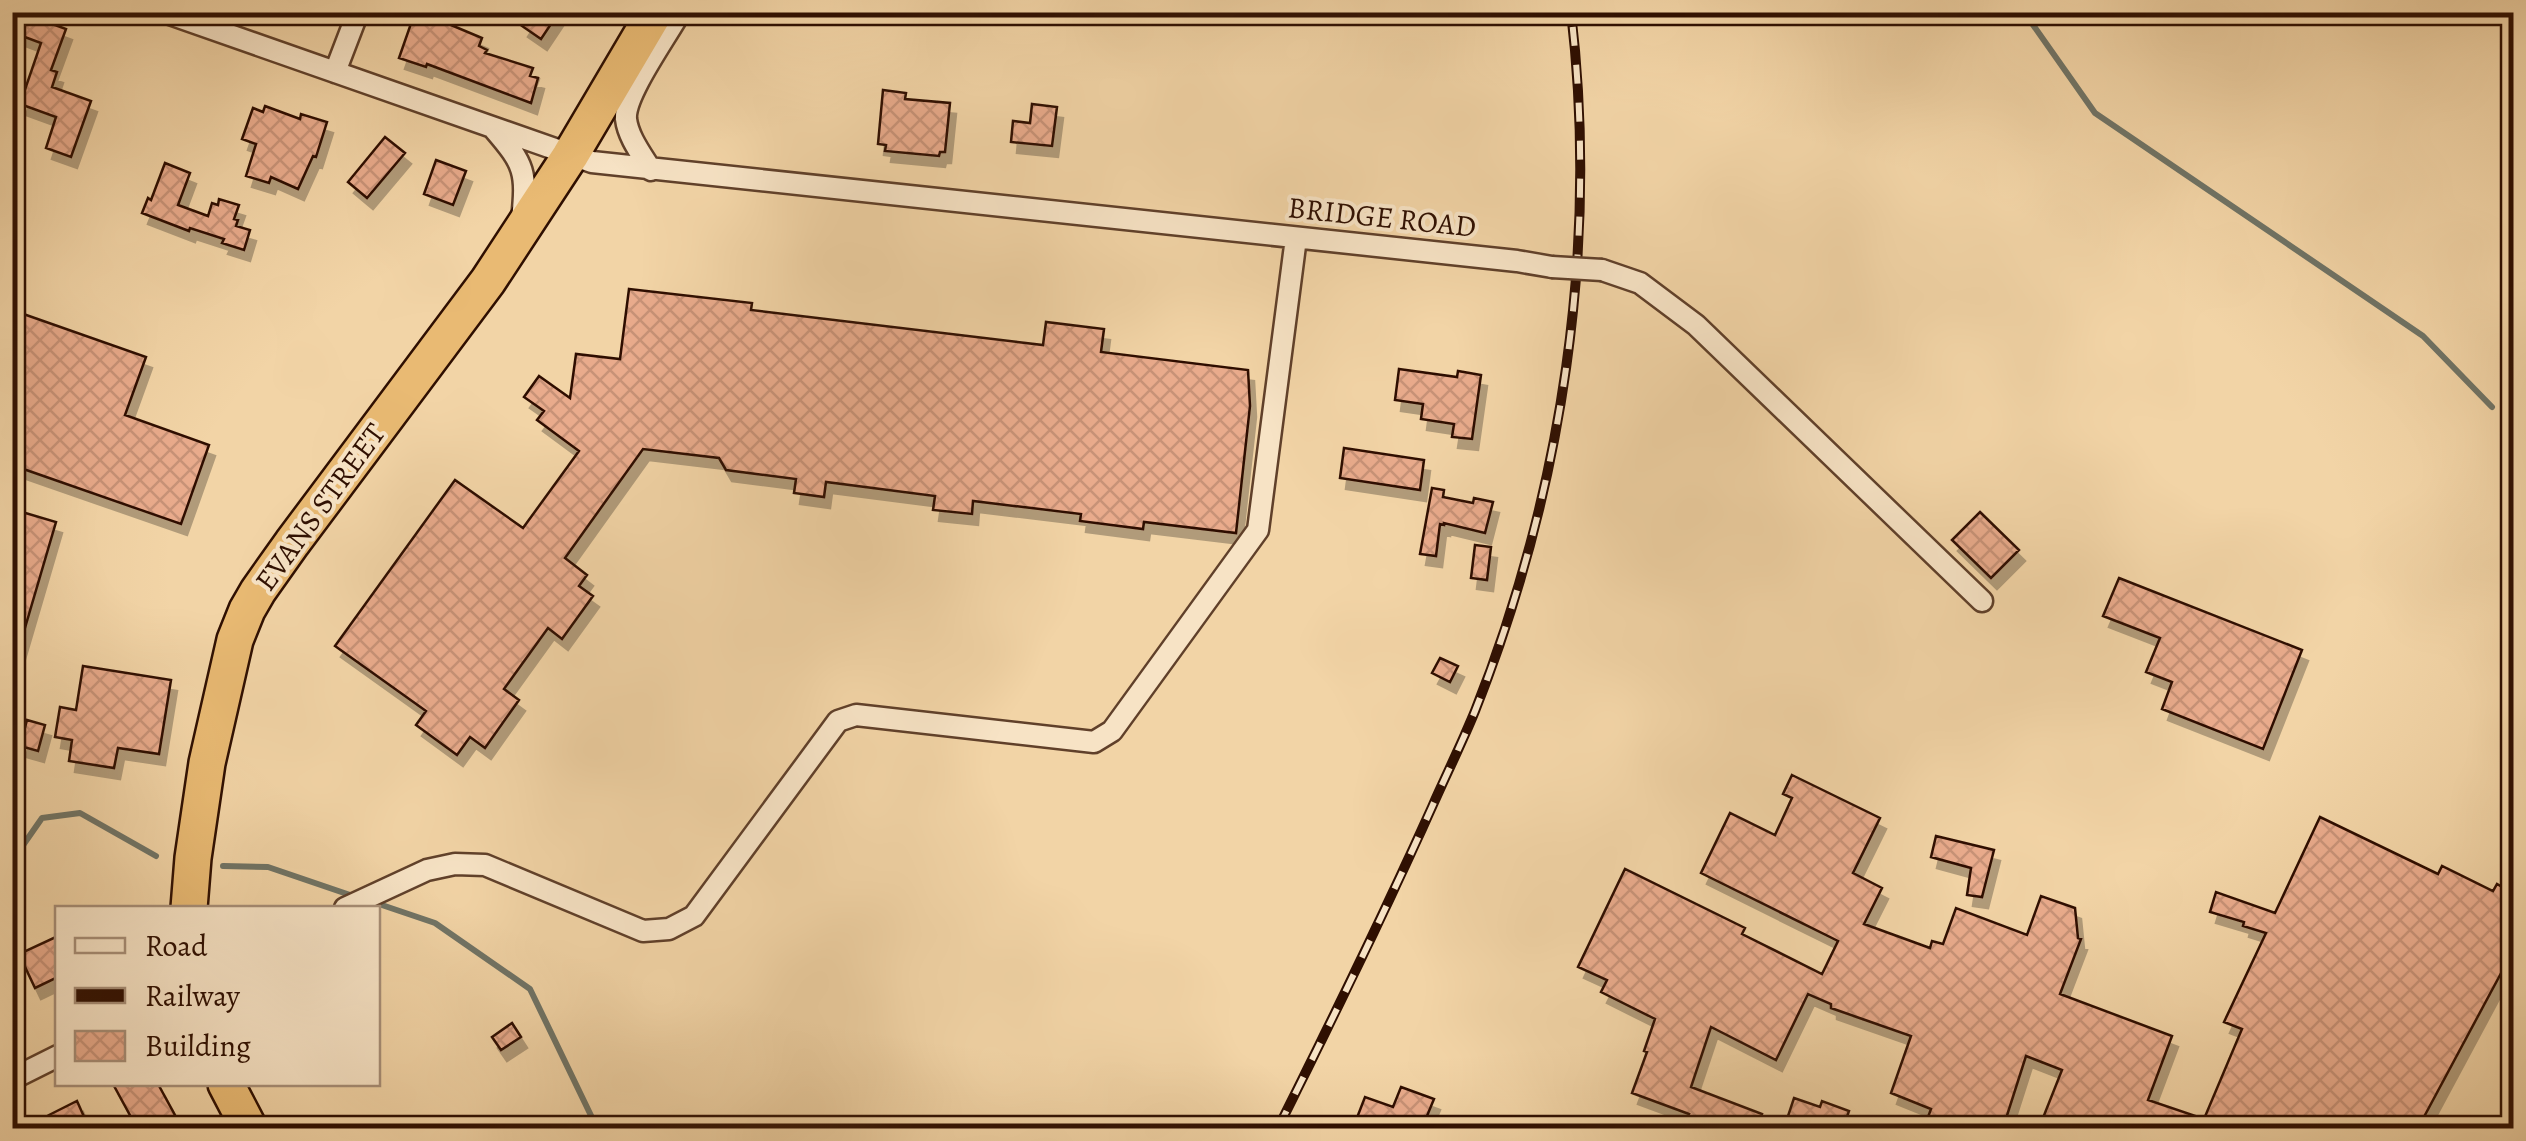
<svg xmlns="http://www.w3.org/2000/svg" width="2526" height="1141" viewBox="0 0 2526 1141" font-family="Alegreya,serif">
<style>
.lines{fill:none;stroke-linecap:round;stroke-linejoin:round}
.stream{stroke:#707466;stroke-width:6}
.building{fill:url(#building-cross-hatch);stroke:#2f0f01;stroke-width:2.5;filter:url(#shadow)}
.minor-casing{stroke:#60402a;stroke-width:25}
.trunk-casing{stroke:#2f0f01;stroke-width:40}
.minor{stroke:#f7e3c5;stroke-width:20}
.trunk{stroke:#e9ba73;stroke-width:35}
.rail-casing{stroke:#2f0f01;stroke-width:10}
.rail{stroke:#f7e3c5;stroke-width:6;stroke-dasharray:19;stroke-linecap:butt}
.minor-bridge-casing{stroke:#60402a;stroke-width:25;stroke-linecap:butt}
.minor-bridge{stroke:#f7e3c5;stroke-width:20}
.labels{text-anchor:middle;stroke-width:8;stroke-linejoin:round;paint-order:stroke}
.street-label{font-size:30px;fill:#2f0f01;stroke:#f7e3c5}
</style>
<defs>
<pattern id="building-cross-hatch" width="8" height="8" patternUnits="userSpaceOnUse" patternTransform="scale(2.5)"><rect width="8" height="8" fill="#e9ab8c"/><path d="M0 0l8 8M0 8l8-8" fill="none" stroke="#c89277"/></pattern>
<filter id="shadow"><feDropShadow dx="6" dy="11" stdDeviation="0" flood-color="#0004"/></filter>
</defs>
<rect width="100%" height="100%" fill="#f2d4a6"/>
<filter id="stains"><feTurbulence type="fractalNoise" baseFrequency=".002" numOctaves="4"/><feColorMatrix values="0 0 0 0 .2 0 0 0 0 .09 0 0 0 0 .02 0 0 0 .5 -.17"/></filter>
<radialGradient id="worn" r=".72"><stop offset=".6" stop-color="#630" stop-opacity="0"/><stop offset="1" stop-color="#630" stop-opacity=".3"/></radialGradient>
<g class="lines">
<path class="stream" d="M2024 12 2095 113 2423 336 2492 407
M12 861 42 818 80 813 156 856
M223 866 268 867 356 897
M373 902 435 923 530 989 597 1128"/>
</g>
<path class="building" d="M415 12H425L440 17 439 20 482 38 479 46 487 50 485 53 533 68 530 76 538 78 531 103 427 64 426 67 399 58Z
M531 12H559L541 39 522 26Z
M22 13 66 29 51 70 57 72 52 87 91 101 71 157 46 148 56 117 20 104 41 43 14 33Z
M883 90 906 93 905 99 950 103 945 152H940L939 156 885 151 886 145 878 144Z
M1032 104 1057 107 1052 146 1011 142 1013 121 1030 123Z
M265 106 300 119 301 114 327 122 316 157 313 156 298 189 271 177 269 183 246 176 256 144 242 139 253 108 263 112Z
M385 137 405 153 367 198 348 182Z
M436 160 466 171 453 205 424 194Z
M165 163 190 173 178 205 208 216 212 203 218 205 219 199 239 205 234 219 238 220 236 226 250 230 244 250 222 243 224 239 190 228 189 231 142 213 148 198 151 200Z
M629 289 752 303 751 310 1043 345 1046 322 1104 329 1101 352 1248 370 1250 406 1236 533 1144 522 1143 529 1080 521 1081 514 973 501 972 514 933 510 935 496 826 482 824 497 794 493 796 479 726 470 719 458 643 449 565 558 587 575 579 586 593 596 562 639 548 628 504 689 519 700 485 748 470 737 457 755 416 725 426 711 335 646 455 480 523 528 579 451 537 420 544 411 524 397 539 376 570 398 576 354 620 359Z
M12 310 146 357 125 415 209 445 181 524 12 465Z
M1399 369 1457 377 1458 371 1481 375 1472 439 1452 437 1454 424 1421 419 1423 404 1395 400Z
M1344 448 1424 460 1420 490 1340 478Z
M1432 488 1444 490 1443 497 1473 503 1474 498 1493 502 1485 533 1444 523V525L1440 524 1436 556 1420 554Z
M12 509 56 522 17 655 12 654Z
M1980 512 2019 550 1991 578 1952 540Z
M1475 545 1491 547 1487 580 1471 578Z
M2119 578 2302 650 2263 749 2162 709 2172 682 2146 672 2160 638 2103 616Z
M1440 658 1458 666 1450 682 1432 673Z
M83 666 171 680 159 754 118 748 114 768 69 761 72 740 55 737 60 707 76 710Z
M27 720 45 725 38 751 20 746Z
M1792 775 1880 818 1853 873 1882 888 1864 924 1930 948 1932 941 1943 944 1956 908 2027 935 2041 896 2075 908 2078 938 2081 939 2060 994 2172 1036 2148 1100 2204 1119 2242 1029 2224 1022 2266 933 2243 926 2244 922 2210 912 2216 892 2275 913 2320 817 2438 874 2442 866 2493 891 2497 884 2514 894V949L2418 1128H2039L2062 1070 2026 1056 2003 1128H1924L1931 1109 1891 1093 1911 1036 1831 1008V1004L1808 994 1776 1060 1711 1027 1691 1087 1762 1114 1757 1128H1714L1687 1118 1689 1114 1632 1093 1647 1052 1644 1051 1655 1019 1601 992 1607 980 1578 967 1625 869 1745 928 1742 934 1822 974 1838 941 1701 873 1730 813 1775 835 1792 798 1783 794Z
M1936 836 1994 850 1982 897 1967 895 1971 868 1931 857Z
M58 936V977L35 988 19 954Z
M512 1023 521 1037 501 1050 492 1037Z
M113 1084H158L182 1128H137Z
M1401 1087 1434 1099 1422 1128H1353L1365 1097 1393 1107Z
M1794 1098 1820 1107 1822 1101 1849 1111 1843 1128H1784Z
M77 1101 89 1128H26L49 1115Z"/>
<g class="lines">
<g class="minor-casing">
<path id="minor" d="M164 12 592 162 1517 261 1552 267
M335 72 358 12
M494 129C525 165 527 172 522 220
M651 170C642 155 628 137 626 119 624 95 667 36 680 12
M1602 270 1640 283 1696 325 1982 601
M345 908 427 870 455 864 485 865 643 931 669 929 694 916 838 721 856 715 1094 742 1112 731 1258 530 1296 238
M12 1079 58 1056"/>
</g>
<g class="trunk-casing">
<path id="trunk" d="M189 908 193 858 207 763 235 640 247 610 258 591 292 543 488 281 570 156 655 12
M226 1084 249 1128"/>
</g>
<use href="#minor" class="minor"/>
<use href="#trunk" class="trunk"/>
<g class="rail-casing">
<path id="rail" d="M1278 1128C1331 1022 1383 916 1432 807 1446 775 1462 743 1475 711 1562 492 1599 247 1571 12"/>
</g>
<use href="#rail" class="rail"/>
<g class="minor-bridge-casing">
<path id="minor-bridge" d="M1552 267 1602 270"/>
</g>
<use href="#minor-bridge" class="minor-bridge"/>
</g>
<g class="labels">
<g class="street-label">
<text transform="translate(1382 217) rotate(6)" y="10">BRIDGE ROAD</text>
<text transform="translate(320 507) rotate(-54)" y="10">EVANS STREET</text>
</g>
</g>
<rect width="2526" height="1141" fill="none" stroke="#f2d4a6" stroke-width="50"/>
<rect x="15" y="15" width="2496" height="1111" fill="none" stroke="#2f0f01" stroke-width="5"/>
<rect x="25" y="25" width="2476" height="1091" fill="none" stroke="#2f0f01" stroke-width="2.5"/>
<rect x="55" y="906" width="325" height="180" fill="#f7e3c5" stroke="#a78e77" stroke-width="2.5"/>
<rect x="75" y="938" width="50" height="15" fill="#f7e3c5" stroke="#a78e77" stroke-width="2.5"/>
<text x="145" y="956" font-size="30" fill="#2f0f01">Road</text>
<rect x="75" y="988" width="50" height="15" fill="#2f0f01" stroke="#a78e77" stroke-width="2.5"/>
<text x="145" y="1006" font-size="30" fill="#2f0f01">Railway</text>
<rect x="75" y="1031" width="50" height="30" fill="url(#building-cross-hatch)" stroke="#a78e77" stroke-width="2.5"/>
<text x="145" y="1056" font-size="30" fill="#2f0f01">Building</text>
<rect width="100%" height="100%" filter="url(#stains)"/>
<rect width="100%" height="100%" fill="url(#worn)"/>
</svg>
